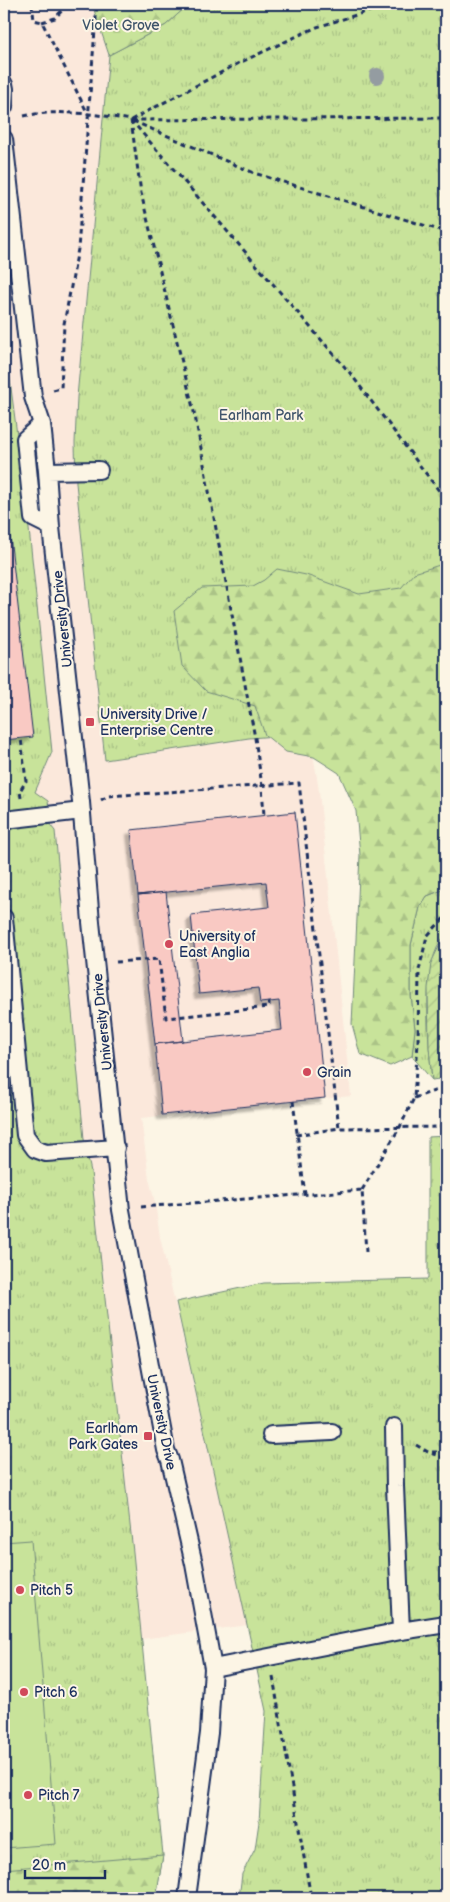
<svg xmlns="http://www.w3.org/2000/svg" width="450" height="1902" viewBox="0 0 450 1902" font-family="'Balsamiq Sans',sans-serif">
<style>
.built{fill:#fbe8db}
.grass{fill:url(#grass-tufts);stroke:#72897c}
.forest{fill:url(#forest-firs);stroke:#72897c}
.garden{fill:url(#garden-furrows);stroke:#72897c}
.pitch{fill:#c8e39a;stroke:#72897c}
.building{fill:#f9c9c3;stroke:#1b2f5e;filter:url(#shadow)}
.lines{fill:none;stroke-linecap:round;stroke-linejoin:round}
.lane-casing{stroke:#1b2f5e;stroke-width:20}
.path{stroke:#1b2f5e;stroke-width:3;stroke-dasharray:5 4;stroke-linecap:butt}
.lane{stroke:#fcf5e5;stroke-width:16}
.tree{fill:#949ca1}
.poi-dot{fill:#d1495b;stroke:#fcf5e5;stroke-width:2}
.labels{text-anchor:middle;stroke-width:4;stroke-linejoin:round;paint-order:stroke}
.park-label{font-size:14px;fill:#3e536a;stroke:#fcf5e5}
.street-label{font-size:14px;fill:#1b2f5e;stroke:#fcf5e5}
.poi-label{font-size:14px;fill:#1b2f5e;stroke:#fcf5e5;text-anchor:start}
</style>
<defs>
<pattern id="grass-tufts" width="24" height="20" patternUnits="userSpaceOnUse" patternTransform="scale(1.25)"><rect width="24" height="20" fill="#c8e39a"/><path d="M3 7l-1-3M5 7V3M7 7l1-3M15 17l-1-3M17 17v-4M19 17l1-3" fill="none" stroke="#abc387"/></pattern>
<pattern id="forest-firs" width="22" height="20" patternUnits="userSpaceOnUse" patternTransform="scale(1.25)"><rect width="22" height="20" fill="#c8e39a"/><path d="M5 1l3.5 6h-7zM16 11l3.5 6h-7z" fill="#abc387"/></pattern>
<pattern id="garden-furrows" width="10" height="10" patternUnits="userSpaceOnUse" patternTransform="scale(1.25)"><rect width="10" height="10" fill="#c8e39a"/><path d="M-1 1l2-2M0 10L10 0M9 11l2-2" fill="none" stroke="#abc387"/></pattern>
<filter id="shadow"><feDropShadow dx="-4.5" dy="4.5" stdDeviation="1" flood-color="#0004"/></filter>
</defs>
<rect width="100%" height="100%" fill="#fcf5e5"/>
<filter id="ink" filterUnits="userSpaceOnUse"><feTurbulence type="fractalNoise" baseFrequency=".02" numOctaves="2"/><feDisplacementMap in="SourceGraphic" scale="10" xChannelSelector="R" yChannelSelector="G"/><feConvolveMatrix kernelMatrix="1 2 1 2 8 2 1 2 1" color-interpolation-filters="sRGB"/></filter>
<g filter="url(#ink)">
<path class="built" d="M4 4H114L77 397 75 443 76 483 105 760 249 738 310 734 319 791 351 1096 141 1118 149 1179 155 1203 160 1237 248 1625 141 1639 163 1855 156 1898H4Z"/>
<path class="grass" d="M189 4H446V724L249 738 105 760 76 483 75 443 77 397 109 55 166 25Z
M4 333 29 529 52 752 35 792 48 801 51 826 55 831 84 1139 91 1172 133 1552 163 1855 156 1898H4Z
M446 886V935C419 959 429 1046 432 1080L412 1056 415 1029 411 996V945L420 907 427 896 445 889Z
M446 1136V1898H239L242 1874 255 1849 259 1822 266 1711 176 1302 264 1283 428 1279V1137Z"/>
<path class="forest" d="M92 4H189L166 25 109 55Z
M446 563V886L445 889 427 896 420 907 411 945V996L415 1029 412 1056 390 1066 360 1054 352 1024 360 855 356 811 339 773 314 757 286 752 265 735 255 706 206 691 182 666 174 611 202 588 253 586 264 580 277 569 306 575 359 594 401 588 414 573Z
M163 1855 156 1898H4V1869Z"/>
<path class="garden" d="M446 935V1078L432 1080 429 1047 428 988 431 963 443 938Z"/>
<path class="pitch" d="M31 1540 56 1844 4 1848V1542Z"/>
<path class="building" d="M4 484 33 737 4 740Z
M295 812 325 1098 162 1115 155 1044 282 1030 279 1001 260 1003 258 988 199 994 191 915 269 907 266 882 138 895 131 830Z
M166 892 183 1041 155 1044 138 895Z"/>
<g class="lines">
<g class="lane-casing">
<path id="lane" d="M4 84 5 89 4 107
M4 139 33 397 42 424 47 471 51 527 81 802 91 922 121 1210 166 1450 170 1460 194 1564 213 1668 209 1733 187 1898
M42 424 25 439 33 518 51 527
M47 471 99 470
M4 822 13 819 82 811
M4 918 25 1135 35 1149 46 1153 116 1148
M271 1435 332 1432
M401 1631 446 1624
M213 1668 401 1631 395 1486 394 1427"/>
</g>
<path class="path" d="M32 4 34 20 42 22 88 114
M42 22 55 18 68 4
M24 116C58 109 96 114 131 120L446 118
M131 120 141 193 195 416 255 738 262 786 264 816
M131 120 350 373 446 500
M131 120 239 63 317 27 392 4
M133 121 254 173 446 232
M53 390 61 388 64 324 78 249 97 4
M4 398 12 397
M21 798 20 791 26 781 21 738
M101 800 108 796 299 783 339 1128
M116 962 159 959 166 1018 269 1007V1002
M414 1098 446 1087
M293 1101 305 1195
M296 1135 339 1128 446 1127
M362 1190 400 1127 414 1098 418 1043 419 970 427 936 446 916
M141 1207 362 1190 366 1252
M416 1445 428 1452 446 1458
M432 1452H446
M273 1677 311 1898"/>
<use href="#lane" class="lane"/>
</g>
<circle class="tree" cx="377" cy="76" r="8"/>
</g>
<g class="poi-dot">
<rect x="85" y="717" width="10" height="10" rx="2.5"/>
<circle cx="169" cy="944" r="5"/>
<circle cx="307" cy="1072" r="5"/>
<rect x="143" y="1431" width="10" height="10" rx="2.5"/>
<circle cx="20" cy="1590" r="5"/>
<circle cx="24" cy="1692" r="5"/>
<circle cx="28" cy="1795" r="5"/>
</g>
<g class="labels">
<g class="park-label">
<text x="121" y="30">Violet Grove</text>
<text x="261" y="420">Earlham Park</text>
</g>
<g class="street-label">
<text transform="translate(62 619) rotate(-96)" y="5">University Drive</text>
<text transform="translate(102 1022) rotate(-96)" y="5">University Drive</text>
<text transform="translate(162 1422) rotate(78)" y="5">University Drive</text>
</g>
<g class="poi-label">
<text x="100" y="719">University Drive /<tspan x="100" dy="16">Enterprise Centre</tspan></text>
<text x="179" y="941">University of<tspan x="179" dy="16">East Anglia</tspan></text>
<text x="317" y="1077">Grain</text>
<text x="138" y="1433" text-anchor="end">Earlham<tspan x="138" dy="16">Park Gates</tspan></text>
<text x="30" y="1595">Pitch 5</text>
<text x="34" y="1697">Pitch 6</text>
<text x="38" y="1800">Pitch 7</text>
</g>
</g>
<rect width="450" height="1902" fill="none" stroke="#fcf5e5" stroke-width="20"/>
<rect x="10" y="10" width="430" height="1882" fill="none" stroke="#1b2f5e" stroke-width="2" filter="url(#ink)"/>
<path d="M25 1870v8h80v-8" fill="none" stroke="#1b2f5e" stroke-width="2.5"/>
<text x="32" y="1870" font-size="15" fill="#1b2f5e" stroke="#fcf5e5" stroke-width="4" paint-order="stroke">20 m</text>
</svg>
